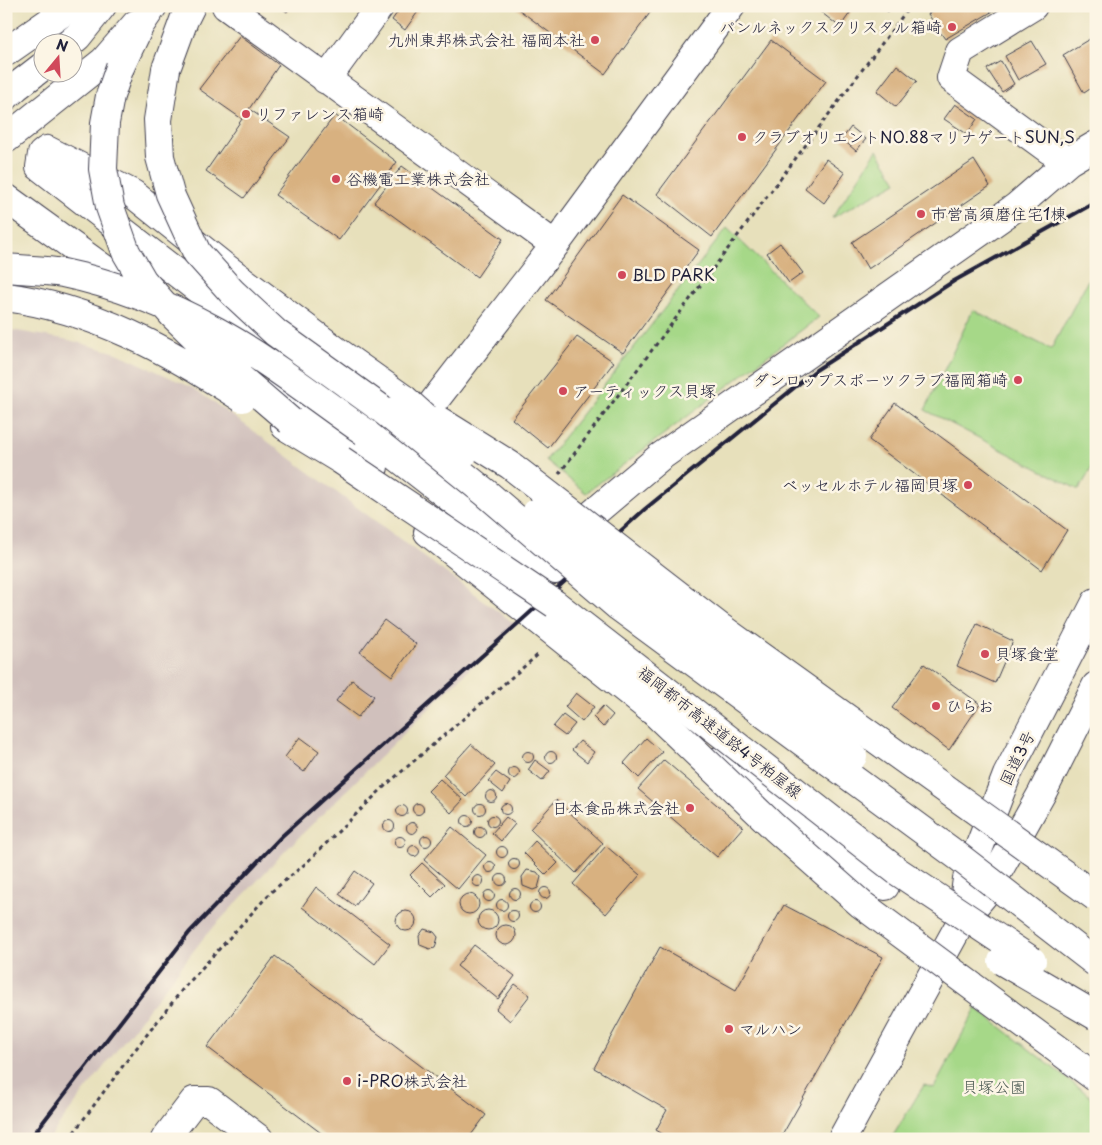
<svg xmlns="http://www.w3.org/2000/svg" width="1102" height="1145" viewBox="0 0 1102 1145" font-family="'Playpen Sans','Klee One',sans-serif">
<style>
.industrial{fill:#d0c0bc}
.green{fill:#a6d888;stroke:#647d62}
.building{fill:#d8b180}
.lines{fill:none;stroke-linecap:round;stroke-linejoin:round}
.minor-casing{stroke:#403e4e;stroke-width:30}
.highway-casing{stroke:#403e4e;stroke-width:30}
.path{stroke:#403e4e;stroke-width:3;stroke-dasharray:4 4;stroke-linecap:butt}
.minor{stroke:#fff;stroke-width:28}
.highway{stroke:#fff;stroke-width:28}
.rail{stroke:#22223b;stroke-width:4}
.minor-bridge-casing{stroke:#403e4e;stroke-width:30;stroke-linecap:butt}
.highway-bridge-casing{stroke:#403e4e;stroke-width:30;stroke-linecap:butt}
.minor-bridge{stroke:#fff;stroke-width:28}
.highway-bridge{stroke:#fff;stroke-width:28}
.poi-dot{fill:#d1495b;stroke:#fcf5e5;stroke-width:2}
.labels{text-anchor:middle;stroke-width:5;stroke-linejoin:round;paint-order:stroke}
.poi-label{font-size:16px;fill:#22223b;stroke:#fcf5e5;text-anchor:start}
.street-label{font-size:16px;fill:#22223b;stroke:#fcf5e5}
.park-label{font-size:16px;fill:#4a5952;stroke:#fcf5e5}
</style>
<rect width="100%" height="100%" fill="#fcf5e5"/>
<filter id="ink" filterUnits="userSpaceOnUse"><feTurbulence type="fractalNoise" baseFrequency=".02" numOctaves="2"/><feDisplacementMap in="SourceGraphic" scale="10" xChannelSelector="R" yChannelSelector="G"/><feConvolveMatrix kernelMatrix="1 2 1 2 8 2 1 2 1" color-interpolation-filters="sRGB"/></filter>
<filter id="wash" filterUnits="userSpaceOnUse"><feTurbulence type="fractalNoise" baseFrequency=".0096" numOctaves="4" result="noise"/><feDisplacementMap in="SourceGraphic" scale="20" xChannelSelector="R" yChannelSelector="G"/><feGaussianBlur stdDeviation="1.12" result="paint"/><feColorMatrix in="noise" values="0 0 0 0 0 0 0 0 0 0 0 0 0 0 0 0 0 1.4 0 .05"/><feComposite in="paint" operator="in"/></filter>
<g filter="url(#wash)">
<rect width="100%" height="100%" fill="#e7e0bb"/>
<path class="industrial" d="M6 329 69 340 117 353 193 388 244 424 515 624 290 846 205 936 48 1139H6Z"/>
<path class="green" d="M877 150 897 182 832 218Z
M727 228 819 317 586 493 546 460Z
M1096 265V460L1079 490 925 410 973 310 1051 349Z
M976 1008 1096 1101V1139H891L924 1085 934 1088Z"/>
<g id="blocks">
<path class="building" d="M279 6H291L287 12Z
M402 6H422L405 30 392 20Z
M514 6H655L605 74Z
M813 6H855L840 27Z
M881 6H892L888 12Z
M942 6H1000V7L945 39 928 14Z
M1096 35V85L1084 93 1063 55Z
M240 36 279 65 249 109 290 137 244 198 206 171 242 119 199 89Z
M771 40 826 81 712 237 657 194Z
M1032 41 1046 64 1018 80 1005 56Z
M1001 61 1014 84 1002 92 987 69Z
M897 65 917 81 896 107 877 91Z
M955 104 977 119 967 134 944 119Z
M335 115 397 162 339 240 275 195Z
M851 127 866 139 856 151 842 139Z
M826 159 845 173 824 203 805 188Z
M974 160 990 186 868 269 852 242Z
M402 166 503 239 477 277 374 202Z
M622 195 699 250 623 353 546 300Z
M780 243 803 273 789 283 767 253Z
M577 337 614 362 548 448 512 419Z
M895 403 1067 530 1042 570 869 440Z
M384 620 416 644 392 676 360 652Z
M977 624 1013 641 995 683 957 666Z
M924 664 980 704 949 750 892 708Z
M352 680 374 696 358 717 336 701Z
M576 693 594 707 582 722 565 707Z
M603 706 613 715 603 727 593 717Z
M563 715 575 724 565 736 553 727Z
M300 737 319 751 304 772 285 757Z
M646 738 662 752 639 778 624 763Z
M580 741 594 752 587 762 572 750Z
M471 744 495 765 466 797 443 775Z
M545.5 757a5.5 5.5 0 1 1 11 0a5.5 5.5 0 1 1-11 0Z
M522.5 757a5.5 5.5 0 1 1 11 0a5.5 5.5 0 1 1-11 0Z
M535 760 550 771 542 781 528 770Z
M664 760 743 827 717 857 638 789Z
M508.5 773a5.5 5.5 0 1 1 11 0a5.5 5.5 0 1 1-11 0Z
M496 772 510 782 503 793 488 781Z
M440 779 463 800 451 813 428 791Z
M485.5 796a5.5 5.5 0 1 1 11 0a5.5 5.5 0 1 1-11 0Z
M556 800 603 843 576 873 530 829Z
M412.5 809a5.5 5.5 0 1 1 11 0a5.5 5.5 0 1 1-11 0Z
M474.5 809a5.5 5.5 0 1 1 11 0a5.5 5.5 0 1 1-11 0Z
M500.5 809a5.5 5.5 0 1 1 11 0a5.5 5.5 0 1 1-11 0Z
M396.5 811a5.5 5.5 0 1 1 11 0a5.5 5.5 0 1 1-11 0Z
M487.5 821a5.5 5.5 0 1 1 11 0a5.5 5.5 0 1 1-11 0Z
M461.5 821a5.5 5.5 0 1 1 11 0a5.5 5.5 0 1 1-11 0Z
M506 817 515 824 501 841 492 833Z
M383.5 826a5.5 5.5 0 1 1 11 0a5.5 5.5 0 1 1-11 0Z
M406.5 828a5.5 5.5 0 1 1 11 0a5.5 5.5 0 1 1-11 0Z
M474.5 832a5.5 5.5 0 1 1 11 0a5.5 5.5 0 1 1-11 0Z
M452 827 486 855 458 889 424 860Z
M420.5 841a5.5 5.5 0 1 1 11 0a5.5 5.5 0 1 1-11 0Z
M394.5 842a5.5 5.5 0 1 1 11 0a5.5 5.5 0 1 1-11 0Z
M535 841 558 863 546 875 524 853Z
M408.5 851a5.5 5.5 0 1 1 11 0a5.5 5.5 0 1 1-11 0Z
M606 846 640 875 606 914 573 884Z
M496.5 852a5.5 5.5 0 1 1 11 0a5.5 5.5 0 1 1-11 0Z
M508.5 864a5.5 5.5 0 1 1 11 0a5.5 5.5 0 1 1-11 0Z
M484.5 867a5.5 5.5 0 1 1 11 0a5.5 5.5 0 1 1-11 0Z
M422 863 445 884 432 897 410 875Z
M527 870 537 872 541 877 538 888 533 890 523 886 522 877Z
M355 871 372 883 355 906 339 894Z
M495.5 880a5.5 5.5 0 1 1 11 0a5.5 5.5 0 1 1-11 0Z
M472.5 881a5.5 5.5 0 1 1 11 0a5.5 5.5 0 1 1-11 0Z
M316 887 390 944 375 964 302 907Z
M539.5 893a5.5 5.5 0 1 1 11 0a5.5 5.5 0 1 1-11 0Z
M509.5 894a5.5 5.5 0 1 1 11 0a5.5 5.5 0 1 1-11 0Z
M483.5 896a5.5 5.5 0 1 1 11 0a5.5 5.5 0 1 1-11 0Z
M459 904a10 10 0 1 1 20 0a10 10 0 1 1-20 0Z
M496.5 905a5.5 5.5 0 1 1 11 0a5.5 5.5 0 1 1-11 0Z
M529.5 907a5.5 5.5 0 1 1 11 0a5.5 5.5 0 1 1-11 0Z
M784 905 883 957 780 1139H671L656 1130 667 1110 594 1068 660 947 736 990Z
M478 920a10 10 0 1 1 20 0a10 10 0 1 1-20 0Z
M507.5 916a5.5 5.5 0 1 1 11 0a5.5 5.5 0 1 1-11 0Z
M396 921a10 10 0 1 1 20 0a10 10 0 1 1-20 0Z
M496 935a10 10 0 1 1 20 0a10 10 0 1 1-20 0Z
M424 929 434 932 438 937 435 948 430 949 420 945 419 936Z
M474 945 515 976 498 999 457 966Z
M275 956 486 1115 468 1139H329L207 1047Z
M515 984 530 995 510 1021 496 1009Z
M191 1132 199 1139H186Z"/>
</g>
</g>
<g filter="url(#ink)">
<use href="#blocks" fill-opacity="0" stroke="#403e4e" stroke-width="1"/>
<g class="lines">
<g class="minor-casing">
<path id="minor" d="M226 6 555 245
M1033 6 960 51 951 78 1048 149 1069 161
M71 42 78 36 102 6
M326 80 380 6
M6 96 16 87 42 67
M6 139 104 61 136 24
M6 198 136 292
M273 394 374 467
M340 399 40 167 42 154 47 150 133 194 222 265 338 352 404 399
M408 435 555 245 731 6
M428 532 654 712
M565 537 660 457 1016 207 1069 161 1096 145
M165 1139 194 1101H209L259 1139"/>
</g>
<g class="highway-casing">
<path id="highway" d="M6 52 72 6
M120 67 140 25 153 6
M166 69 184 20 191 6
M285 426 341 460
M365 432 471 514 555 570
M555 604 663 688
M718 761 885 886
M961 922 967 879 1007 775 1096 602
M842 1139 961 922 987 891 1042 793 1096 686"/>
</g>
<path class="path" d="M559 474 910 6
M69 1139 131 1055 182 990 271 892 305 864 386 785 540 653"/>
<use href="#minor" class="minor"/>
<use href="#highway" class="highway"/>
<path class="rail" d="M30 1139 189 933 282 836 645 509 816 370 954 281 1096 202"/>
<g class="minor-bridge-casing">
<path id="minor-bridge" d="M438 420 510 465 721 628 1096 897
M654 712 775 828 861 904 1096 1078"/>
</g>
<g class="highway-bridge-casing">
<path id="highway-bridge" d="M120 67 110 96 105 123 103 169 110 207 126 252 143 281 173 315 219 360 290 421
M166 69 158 120 160 157 170 194 197 253 232 292 276 333 383 410 486 493 619 607 959 857 1096 963
M6 268C25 270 45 270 63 273 116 284 169 305 216 331 269 360 316 398 365 432
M6 297C92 308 170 351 242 398
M404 399 464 453
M341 460 555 604
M536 513 853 756
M663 688 897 871 1032 961
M1002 961 1096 1016"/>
</g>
<use href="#minor-bridge" class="minor-bridge"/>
<use href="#highway-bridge" class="highway-bridge"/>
</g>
</g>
<g class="poi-dot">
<circle cx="952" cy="27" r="5"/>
<circle cx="595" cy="40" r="5"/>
<circle cx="246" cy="114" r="5"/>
<circle cx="742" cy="137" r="5"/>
<circle cx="336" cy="179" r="5"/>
<circle cx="921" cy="214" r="5"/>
<circle cx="622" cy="275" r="5"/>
<circle cx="1018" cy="380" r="5"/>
<circle cx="563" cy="391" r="5"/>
<circle cx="968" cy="485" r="5"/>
<circle cx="985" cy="654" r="5"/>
<circle cx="936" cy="706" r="5"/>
<circle cx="690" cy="808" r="5"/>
<circle cx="729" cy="1029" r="5"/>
<circle cx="347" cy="1081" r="5"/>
</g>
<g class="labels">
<g class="poi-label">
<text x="942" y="33" text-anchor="end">パンルネックスクリスタル箱崎</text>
<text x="585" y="46" text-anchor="end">九州東邦株式会社 福岡本社</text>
<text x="256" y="120">リファレンス箱崎</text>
<text x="752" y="143">クラブオリエントNO.88マリナゲートSUN,S</text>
<text x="346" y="185">谷機電工業株式会社</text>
<text x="931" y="220">市営高須磨住宅1棟</text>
<text x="632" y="281">BLD PARK</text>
<text x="1008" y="386" text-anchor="end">ダンロップスポーツクラブ福岡箱崎</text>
<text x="573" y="397">アーティックス貝塚</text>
<text x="958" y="491" text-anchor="end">ベッセルホテル福岡貝塚</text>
<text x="995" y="660">貝塚食堂</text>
<text x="946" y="712">ひらお</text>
<text x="680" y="814" text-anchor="end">日本食品株式会社</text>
<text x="739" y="1035">マルハン</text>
<text x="357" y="1087">i-PRO株式会社</text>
</g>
<g class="street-label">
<text transform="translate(720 732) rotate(38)" y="6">福岡都市高速道路4号粕屋線</text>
<text transform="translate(1017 758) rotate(-64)" y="6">国道3号</text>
</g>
<g class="park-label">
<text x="994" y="1093">貝塚公園</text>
</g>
</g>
<rect width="1102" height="1145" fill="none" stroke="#fcf5e5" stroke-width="25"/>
<g transform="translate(58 58) rotate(18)"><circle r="24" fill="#fcf5e5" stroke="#a5a1a1"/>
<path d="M0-4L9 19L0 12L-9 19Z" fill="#d1495b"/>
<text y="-8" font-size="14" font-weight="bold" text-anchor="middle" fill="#22223b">N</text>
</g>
</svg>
